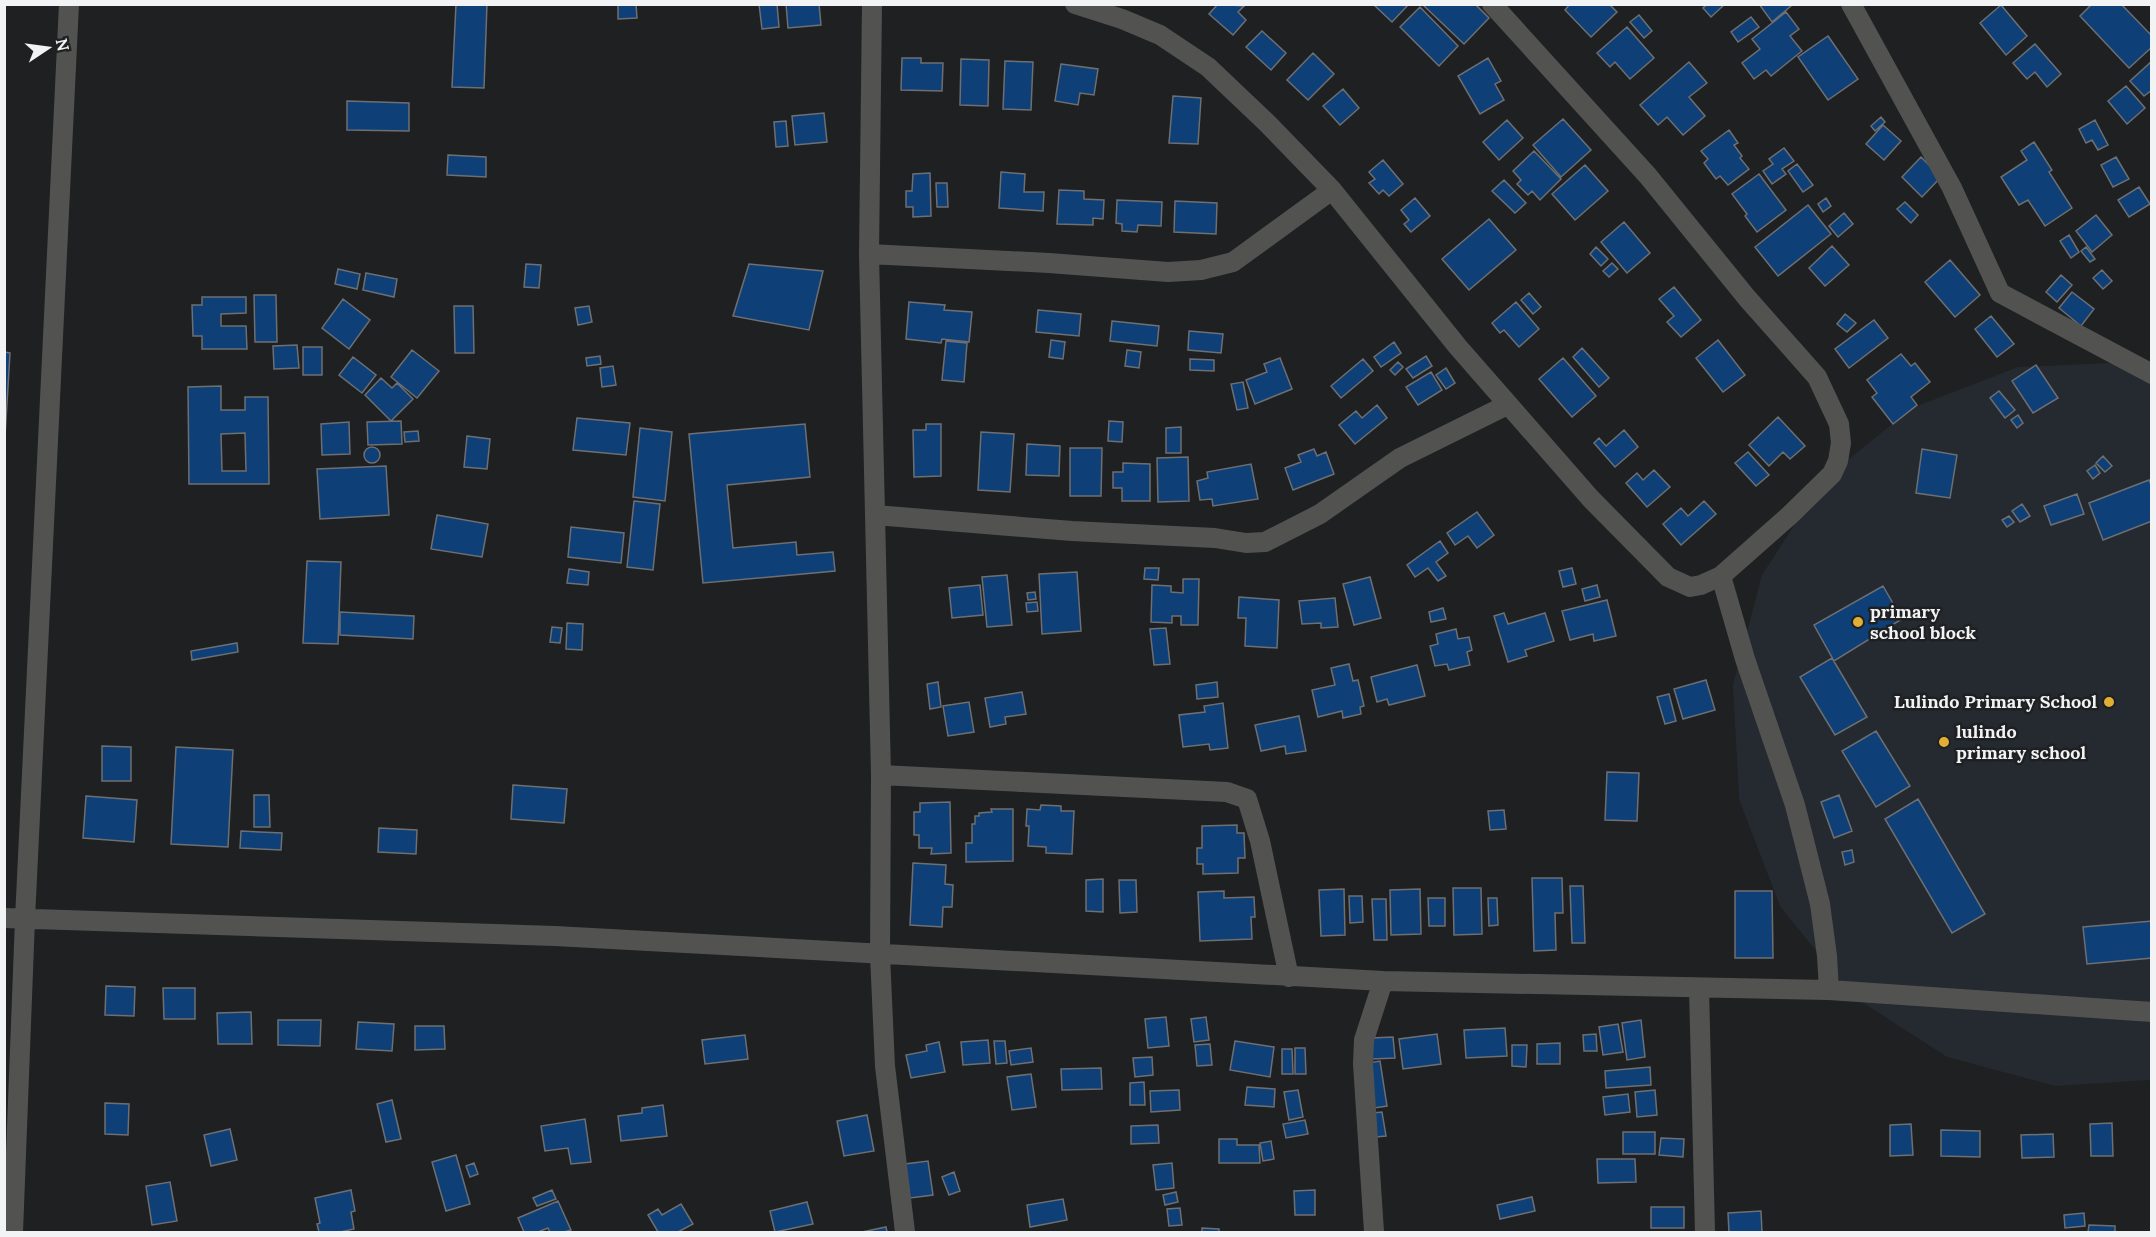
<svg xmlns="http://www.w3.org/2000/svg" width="2156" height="1237" viewBox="0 0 2156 1237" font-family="Lora,serif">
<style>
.built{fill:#252a30}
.building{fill:#0e3f76;stroke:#6d6f72;stroke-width:1.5;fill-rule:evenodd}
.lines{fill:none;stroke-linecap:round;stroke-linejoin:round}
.minor{stroke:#525251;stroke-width:20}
.poi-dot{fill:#e1af34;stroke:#1e2021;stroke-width:2}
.labels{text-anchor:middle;stroke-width:5;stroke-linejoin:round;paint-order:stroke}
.poi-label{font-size:18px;font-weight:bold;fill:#f2f3f5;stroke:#1e2021;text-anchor:start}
</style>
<rect width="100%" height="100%" fill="#1e2021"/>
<path class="built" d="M2131 362 2151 367V1080L2056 1086 1947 1057 1851 995 1780 906 1739 799 1733 685 1762 575 1824 479 1912 408 2018 367Z"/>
<path class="building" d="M456 4H487L484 88 452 87Z
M618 4H636L637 18 618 19Z
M759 4H777L779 27 762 29Z
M786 4H819L821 25 788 28Z
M1218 4 1244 6 1238 12 1246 20 1233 35 1209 14Z
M1373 4H1409L1392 22Z
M1422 4H1475L1489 18 1464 44Z
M1570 4H1609L1617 12 1591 37 1565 10Z
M1707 4H1725L1711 17 1703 8Z
M1759 4H1789L1791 6 1772 22Z
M2092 4H2121L2152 36V47L2129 68 2080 16Z
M2001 5 2027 36 2006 55 1980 23Z
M1420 7 1458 46 1439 66 1400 27Z
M1786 12 1799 29 1790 36 1802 51 1771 76 1766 70 1754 79 1742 63 1760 49 1752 39Z
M1639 15 1652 31 1644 38 1630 22Z
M1751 17 1759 27 1738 42 1731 32Z
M1627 27 1654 58 1630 79 1615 62 1610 67 1597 53Z
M1262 31 1286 53 1271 70 1246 47Z
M1828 36 1858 79 1828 100 1798 57Z
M2035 44 2061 74 2047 87 2035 72 2027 79 2013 63Z
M1313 53 1334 74 1308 100 1287 80Z
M902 58H921V63H943L942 91 901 90Z
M1488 58 1501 81 1495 84 1504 100 1480 114 1458 76Z
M961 59 989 60 988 106 960 105Z
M1005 61 1033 62 1031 110 1003 109Z
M1689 62 1707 83 1689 97 1705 116 1683 135 1667 117 1658 125 1640 105Z
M2151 62 2152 90 2144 96 2130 81Z
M1061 64 1098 69 1094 95 1080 93 1078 105 1055 101Z
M2126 86 2145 108 2127 124 2108 101Z
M1343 89 1359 108 1340 125 1323 106Z
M1173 96 1201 98 1198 144 1169 143Z
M347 101 409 103V131L347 130Z
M824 113 827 142 795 145 792 116Z
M1881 117 1885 122 1875 131 1871 126Z
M1563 119 1591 150 1561 177 1533 145Z
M1507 120 1523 138 1499 160 1483 142Z
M2095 120 2108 145 2098 150 2092 140 2086 143 2079 129Z
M786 121 788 146 776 147 774 122Z
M1883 125 1901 141 1884 160 1866 144Z
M1729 130 1738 143 1734 145 1742 156 1740 158 1749 169 1728 185 1720 176 1716 179 1704 163 1708 159 1701 151Z
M2034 142 2052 170 2049 172 2072 208 2045 226 2028 200 2019 205 2001 177 2027 160 2021 151Z
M1784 148 1794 161 1782 169 1786 174 1772 184 1763 171 1773 164 1769 159Z
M1534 151 1561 179 1540 200 1532 191 1528 195 1517 184 1521 180 1513 171Z
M448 155 486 157V177L447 175Z
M1921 157 1941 177 1922 197 1902 177Z
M2116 157 2129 179 2113 187 2101 165Z
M1383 160 1403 184 1389 196 1383 190 1379 194 1369 183 1375 179 1369 172Z
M1797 164 1813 185 1803 192 1788 171Z
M1585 165 1608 191 1575 220 1552 194Z
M1001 172 1025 174 1024 192H1044L1043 211 999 208Z
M930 173 931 216 913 217V207H906V191H912L913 174Z
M1759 174 1786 210 1757 232 1745 216 1747 214 1732 194Z
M1504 180 1526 203 1515 213 1492 191Z
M936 183H947L948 207H937Z
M2139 187 2150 204 2129 217 2118 200Z
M1059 190 1084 191V199L1104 200 1103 219 1093 218V225L1057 224Z
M1415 198 1430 216 1411 232 1404 224 1409 220 1401 210Z
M1826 198 1831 206 1823 212 1818 204Z
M1117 200 1162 202 1161 226 1138 225 1137 232 1122 231V224L1116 223Z
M1175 201 1217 203 1216 234 1174 232Z
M1905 202 1918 215 1911 223 1897 209Z
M1808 205 1831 234 1778 276 1755 247Z
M1844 213 1853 224 1838 237 1829 226Z
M2096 215 2112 235 2092 252 2076 231Z
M1489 219 1516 250 1469 290 1442 259Z
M1624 222 1650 253 1627 273 1601 242Z
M2069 235 2079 252 2071 258 2060 241Z
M1832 246 1849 265 1825 286 1809 268Z
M1596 247 1608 259 1601 266 1590 254Z
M2086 247 2095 259 2090 262 2081 251Z
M1950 260 1980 295 1955 317 1925 282Z
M1612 263 1618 269 1609 277 1603 271Z
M526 264 541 265 539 288 524 287Z
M749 264 823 271 809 330 733 316Z
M338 269 360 274 357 289 335 284Z
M2102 270 2112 281 2103 289 2093 278Z
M366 273 397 279 394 297 363 290Z
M2061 275 2072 285 2057 302 2046 292Z
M1674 287 1701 320 1681 337 1667 322 1674 316 1659 299Z
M2072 292 2094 309 2081 326 2059 308Z
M1529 293 1541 307 1533 314 1521 300Z
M254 295H276L277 342H255Z
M202 297H246V313L221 314V326H246L247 349H202V336H193L192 305H202Z
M343 299 370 320 349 349 322 328Z
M909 302 945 305 944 310 972 312 969 342 942 339 941 343 906 339Z
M1516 302 1539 329 1519 347 1504 330 1500 333 1492 323Z
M454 306H473L474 353H455Z
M589 306 592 322 578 325 575 308Z
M1038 310 1081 314 1079 336 1036 332Z
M1845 314 1856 323 1847 332 1837 324Z
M1991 316 2014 344 1997 357 1975 329Z
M1874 320 1888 338 1849 368 1835 349Z
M1112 321 1159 326 1157 346 1110 341Z
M1189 331 1223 334 1221 353 1188 350Z
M1051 340 1065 342 1063 359 1049 357Z
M1718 340 1745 375 1723 392 1696 358Z
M946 341 967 343 964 382 942 380Z
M1394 342 1401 353 1381 367 1374 357Z
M297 345 299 368 274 369 273 346Z
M303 347H322V375H303Z
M1582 348 1609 378 1599 387 1573 357Z
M412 350 439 371 417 398 391 377Z
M1127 350 1141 352 1139 368 1125 366Z
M4 352 10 353 5 437H4Z
M1901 354 1911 366 1915 363 1930 382 1911 397 1917 405 1893 424 1872 397 1877 393 1867 380Z
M600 356 601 364 587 366 586 358Z
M1426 356 1432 366 1413 378 1406 369Z
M353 357 376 375 362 393 339 375Z
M1280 358 1292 389 1255 404 1246 380 1267 372 1264 364Z
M1563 358 1596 396 1572 417 1539 379Z
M1190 359 1214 360V371L1190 370Z
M1363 359 1373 371 1341 398 1331 386Z
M1398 362 1403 367 1395 375 1390 370Z
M2036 365 2058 398 2033 413 2012 381Z
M613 366 616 385 602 387 600 368Z
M1446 368 1455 383 1446 389 1436 375Z
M1431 372 1442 390 1418 405 1406 387Z
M381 378 392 388 397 383 413 399 391 421 365 395Z
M1243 382 1248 408 1237 410 1231 384Z
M221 386V410H245V397H268L269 484H189L188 387ZM245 433 246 471H222L221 434Z
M1999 391 2015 410 2005 418 1990 398Z
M1377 405 1387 418 1355 444 1339 425 1356 411 1362 418Z
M2018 415 2023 423 2017 428 2011 420Z
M1778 417 1805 446 1790 459 1783 452 1769 466 1749 445Z
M577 418 630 423 626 455 573 450Z
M401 421 402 444 368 445 367 422Z
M1109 421 1123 422 1122 442 1108 441Z
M349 422 350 454 322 455 321 424Z
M805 424 810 477 727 485 733 548 796 542 797 555 833 552 835 571 703 583 689 434Z
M926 424H941V476L914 477 913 430H926Z
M1181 427V453H1166V428Z
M640 428 672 432 665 501 633 497Z
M1624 430 1638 447 1615 467 1594 443 1599 438 1606 446Z
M418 431 419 441 405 442 404 432Z
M981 432 1014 434 1010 492 978 490Z
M467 436 490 439 487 469 464 467Z
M1027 444 1060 446 1059 476 1026 475Z
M364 455a8 8 0 1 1 16 0a8 8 0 1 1-16 0Z
M1070 448H1102L1101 496H1070Z
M1314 449 1317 456 1326 452 1334 474 1293 490 1285 468 1301 462 1298 455Z
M1922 449 1957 455 1950 498 1916 493Z
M1748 452 1769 475 1756 486 1735 463Z
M2103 456 2112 466 2105 472 2096 463Z
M1188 457 1189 501 1158 502 1157 458Z
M1123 463 1150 464V501H1122V488H1113V472H1123Z
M1251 464 1258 499 1213 506 1212 499 1200 500 1197 481 1208 478 1207 472Z
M2095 465 2100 473 2093 479 2087 471Z
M386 466 389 515 320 519 317 469Z
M1654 470 1670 487 1647 507 1626 483 1637 473 1643 480Z
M2149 480 2152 487V521L2103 540 2089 503Z
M2077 494 2084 514 2051 525 2044 506Z
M634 501 660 504 653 570 627 567Z
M1704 501 1716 514 1681 545 1663 524 1681 508 1688 516Z
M2022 504 2030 516 2020 522 2012 511Z
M1477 512 1494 535 1477 548 1468 536 1455 545 1447 533Z
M437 515 488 524 482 557 431 549Z
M2009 516 2014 522 2007 527 2002 520Z
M571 527 624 533 621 563 568 557Z
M1440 541 1448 553 1436 562 1446 576 1438 581 1428 568 1415 577 1407 565Z
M307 561 341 562 338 644 303 643Z
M1145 568H1159L1158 580 1144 579Z
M1572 568 1576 584 1563 587 1559 571Z
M569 569 589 572 588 585 567 583Z
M1077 572 1081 631 1042 634 1039 574Z
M1007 575 1012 625 987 627 982 577Z
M1370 577 1381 618 1354 625 1343 584Z
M1183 579H1199L1198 625H1181V616H1172V623L1151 622 1152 585 1171 586V592L1183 593Z
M980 585 983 615 952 618 949 588Z
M1597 585 1600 597 1585 601 1582 589Z
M1883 586 1902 619 1834 661 1814 625Z
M1035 592 1036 599 1028 600 1027 593Z
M1239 597 1279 600 1277 648 1245 646 1246 618H1238Z
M1335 598 1338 627 1321 628V623L1302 624 1299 601Z
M1607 600 1616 636 1594 641 1593 634 1570 640 1562 611Z
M1037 602 1038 611 1027 612 1026 603Z
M1443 608 1446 619 1431 622 1429 612Z
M340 612 414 616 413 639 340 635Z
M1504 613 1508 624 1545 613 1554 641 1525 650 1527 656 1508 662 1494 616Z
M567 623 583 624 582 650 566 649Z
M552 627 562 628 560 643 550 642Z
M1166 628 1170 664 1154 665 1150 629Z
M1456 629 1458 639 1469 637 1472 650 1467 652 1470 665 1449 670 1447 664 1435 666 1430 646 1438 644 1436 634Z
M237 643 238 652 192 660 191 651Z
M1832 658 1867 717 1835 735 1800 677Z
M1349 664 1353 681 1358 680 1364 706 1360 707 1361 714 1343 718 1342 711 1318 717 1312 690 1335 685 1331 668Z
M1417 665 1425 696 1389 705 1387 699 1377 702 1371 677Z
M1706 680 1715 710 1683 719 1674 689Z
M938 682 941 707 930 709 927 684Z
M1217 682 1218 697 1197 699 1196 685Z
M1022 692 1026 714 1005 717 1006 724 990 727 985 698Z
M1669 694 1676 721 1665 724 1657 697Z
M969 702 974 732 948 736 943 706Z
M1223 703 1228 748 1210 750 1209 744 1183 747 1179 715 1205 712 1204 706Z
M1299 716 1306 751 1286 754 1285 746 1261 751 1255 725Z
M1876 731 1910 786 1876 807 1842 751Z
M102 746 131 747V781H102Z
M176 747 233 750 228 847 171 844Z
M1607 772 1639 773 1637 821 1605 820Z
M513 785 567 789 564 823 511 819Z
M254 795H269L270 827H254Z
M1839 795 1852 831 1834 838 1821 802Z
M86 796 137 800 134 842 83 838Z
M1918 799 1985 914 1952 933 1885 819Z
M950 802 951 853 931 854 932 848H919V835H914V812H920V803Z
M1041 805 1061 806V811H1074L1072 854 1046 853V847L1028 846 1029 826H1026L1027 809 1040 810Z
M991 809H1013V861L966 862V843H972V824H975V816H979V813L992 812Z
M1504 810 1506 829 1490 830 1488 811Z
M1237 825V833H1244L1245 858H1238V873L1203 874V864H1197V848H1202V826Z
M379 828 417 830 416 854 378 852Z
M241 831 282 833 281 850 240 848Z
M1852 850 1854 862 1845 865 1842 852Z
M913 863 946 865 945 884 953 885 952 907H943L942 927 910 925Z
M1532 878H1562L1563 913H1555L1556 950 1534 951Z
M1103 879V912L1086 911V880Z
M1119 880H1136L1137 912 1120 913Z
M1570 886H1583L1585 943H1572Z
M1453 888H1481L1482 934 1454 935Z
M1344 889 1345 935 1321 936 1319 890Z
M1420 889 1421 934 1391 935 1390 890Z
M1224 891V898L1254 897 1255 917H1251L1252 939 1200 941 1198 892Z
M1735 891H1772L1773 958H1735Z
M1349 896H1362L1363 922 1350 923Z
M1428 898H1445V926H1429Z
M1488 898H1497L1498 925 1489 926Z
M1372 899H1386L1387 940H1374Z
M2152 921V958L2087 964 2083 927Z
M106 986 135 987 134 1016 105 1015Z
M163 988H195V1019H164Z
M251 1012 252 1044H218L217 1013Z
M1166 1017 1169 1046 1148 1048 1145 1019Z
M1206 1017 1209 1040 1194 1042 1191 1019Z
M278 1020H321L320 1046 278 1045Z
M1641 1020 1645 1057 1627 1060 1622 1023Z
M358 1022 394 1024 392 1051 356 1049Z
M1618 1024 1623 1052 1603 1055 1599 1027Z
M415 1026H444L445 1049 415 1050Z
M1505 1028 1507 1056 1466 1058 1464 1030Z
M1437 1034 1441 1064 1403 1069 1399 1039Z
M1596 1034 1597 1051H1584L1583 1035Z
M745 1035 748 1059 705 1064 702 1040Z
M1393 1037 1395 1058 1372 1059 1371 1038Z
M988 1040 990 1063 963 1065 961 1042Z
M994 1041H1005L1007 1063 996 1064Z
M1235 1041 1274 1047 1270 1077 1230 1070Z
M939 1042 945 1072 911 1078 906 1055 927 1051 926 1045Z
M1560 1043V1064H1537V1044Z
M1210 1044 1212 1065 1197 1066 1195 1045Z
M1512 1045H1527L1526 1067 1512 1066Z
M1031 1048 1033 1062 1011 1065 1009 1051Z
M1295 1048H1305L1306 1074H1295Z
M1282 1049H1292L1293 1074H1282Z
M1152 1057 1153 1075 1135 1077 1133 1058Z
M1380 1061 1387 1106 1374 1108 1368 1063Z
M1650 1067 1651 1085 1606 1088 1605 1071Z
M1101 1068 1102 1089 1062 1090 1061 1069Z
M1031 1074 1036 1107 1012 1110 1007 1077Z
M1144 1082 1145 1105H1130V1083Z
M1247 1087 1275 1089 1274 1107 1245 1105Z
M1179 1090 1180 1110 1151 1112 1150 1091Z
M1298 1090 1303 1117 1289 1120 1284 1092Z
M1655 1090 1657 1115 1637 1117 1635 1092Z
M1628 1094 1630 1112 1605 1115 1603 1097Z
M392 1100 401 1139 386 1142 377 1104Z
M105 1103 129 1104 128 1135 105 1134Z
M663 1105 667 1136 621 1141 618 1116 642 1113V1108Z
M1382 1112 1386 1136 1376 1137 1373 1113Z
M867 1115 874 1151 844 1156 837 1121Z
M585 1119 591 1162 571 1164 568 1148 545 1151 541 1126Z
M1305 1120 1308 1134 1286 1138 1283 1124Z
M2112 1123 2113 1156H2091L2090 1124Z
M1911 1124 1913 1155 1890 1156V1125Z
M1158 1125 1159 1143 1131 1144V1126Z
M230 1129 237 1160 211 1166 204 1135Z
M1941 1130 1980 1131V1157L1941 1156Z
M1623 1132H1655V1154H1623Z
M2053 1134 2054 1157 2022 1158 2021 1135Z
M1661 1138 1684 1139 1683 1157 1659 1155Z
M1219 1139H1237V1145H1259L1260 1163H1219Z
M1271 1141 1274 1159 1263 1161 1260 1143Z
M456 1155 470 1204 446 1211 432 1162Z
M1597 1159H1635L1636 1182 1598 1183Z
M928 1161 933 1195 910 1198 905 1164Z
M474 1163 478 1174 470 1177 466 1166Z
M1172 1163 1174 1188 1156 1190 1153 1165Z
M954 1172 960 1191 949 1195 942 1177Z
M170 1182 177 1221 152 1225 146 1186Z
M351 1190 355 1211 351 1212 354 1229 340 1232H319L317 1224 320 1223 315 1198Z
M552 1190 556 1199 537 1206 533 1198Z
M1315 1190V1215H1295L1294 1191Z
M1176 1192 1178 1202 1165 1205 1163 1195Z
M1532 1197 1535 1211 1500 1219 1497 1205Z
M1063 1199 1067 1220 1030 1227 1027 1205Z
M558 1201 571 1230 564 1232H550L548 1228 538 1232H524L518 1218Z
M807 1202 813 1224 775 1232 770 1211Z
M681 1204 693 1224 678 1232H658L648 1215 658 1209 662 1215Z
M1651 1207H1684V1228H1651Z
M1180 1208 1182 1225 1169 1226 1167 1209Z
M1761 1211 1762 1232H1729L1728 1213Z
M2084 1213 2085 1226 2065 1228 2064 1215Z
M2089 1225 2115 1226V1232H2088Z
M886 1227 887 1232H862Z
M1202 1228 1219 1229V1232H1202Z"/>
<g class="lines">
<path class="minor" d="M872 4 869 254 881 775 880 955 885 1066 905 1232
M1075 4 1122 19 1160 35 1208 67 1267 123 1332 190 1458 347 1591 499 1668 577 1690 587 1701 585 1721 576 1789 516 1832 474 1838 461 1841 443 1839 424 1817 377 1747 298 1648 176 1492 4
M1851 4 1952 188 2000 293 2152 374
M869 254 1049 263 1168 272 1201 270 1233 262 1332 190
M875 515 1072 531 1215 538 1246 543 1265 542 1320 514 1400 458 1507 405
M1721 576 1745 659 1795 805 1820 904 1827 956 1829 990
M881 775 1227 792 1247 799 1260 841 1289 977
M4 918 555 936 1383 981 1829 990 2152 1012
M1699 988 1705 1232
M13 1232 25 919 69 4
M1374 1232 1363 1064 1364 1040 1383 981"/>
</g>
<g class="poi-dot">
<circle cx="1858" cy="622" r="6"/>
<circle cx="2109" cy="702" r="6"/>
<circle cx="1944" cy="742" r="6"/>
</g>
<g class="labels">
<g class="poi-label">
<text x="1870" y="618">primary<tspan x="1870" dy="21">school block</tspan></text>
<text x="2097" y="708" text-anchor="end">Lulindo Primary School</text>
<text x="1956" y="738">lulindo<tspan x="1956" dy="21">primary school</tspan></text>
</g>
</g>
<rect width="2156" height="1237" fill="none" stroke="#f2f3f5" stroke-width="12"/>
<g transform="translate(48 48) rotate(77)" stroke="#1e2021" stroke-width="4.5" paint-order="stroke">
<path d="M0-4.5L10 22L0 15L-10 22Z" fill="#f2f3f5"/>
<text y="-9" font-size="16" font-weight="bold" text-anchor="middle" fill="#f2f3f5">N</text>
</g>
</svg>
